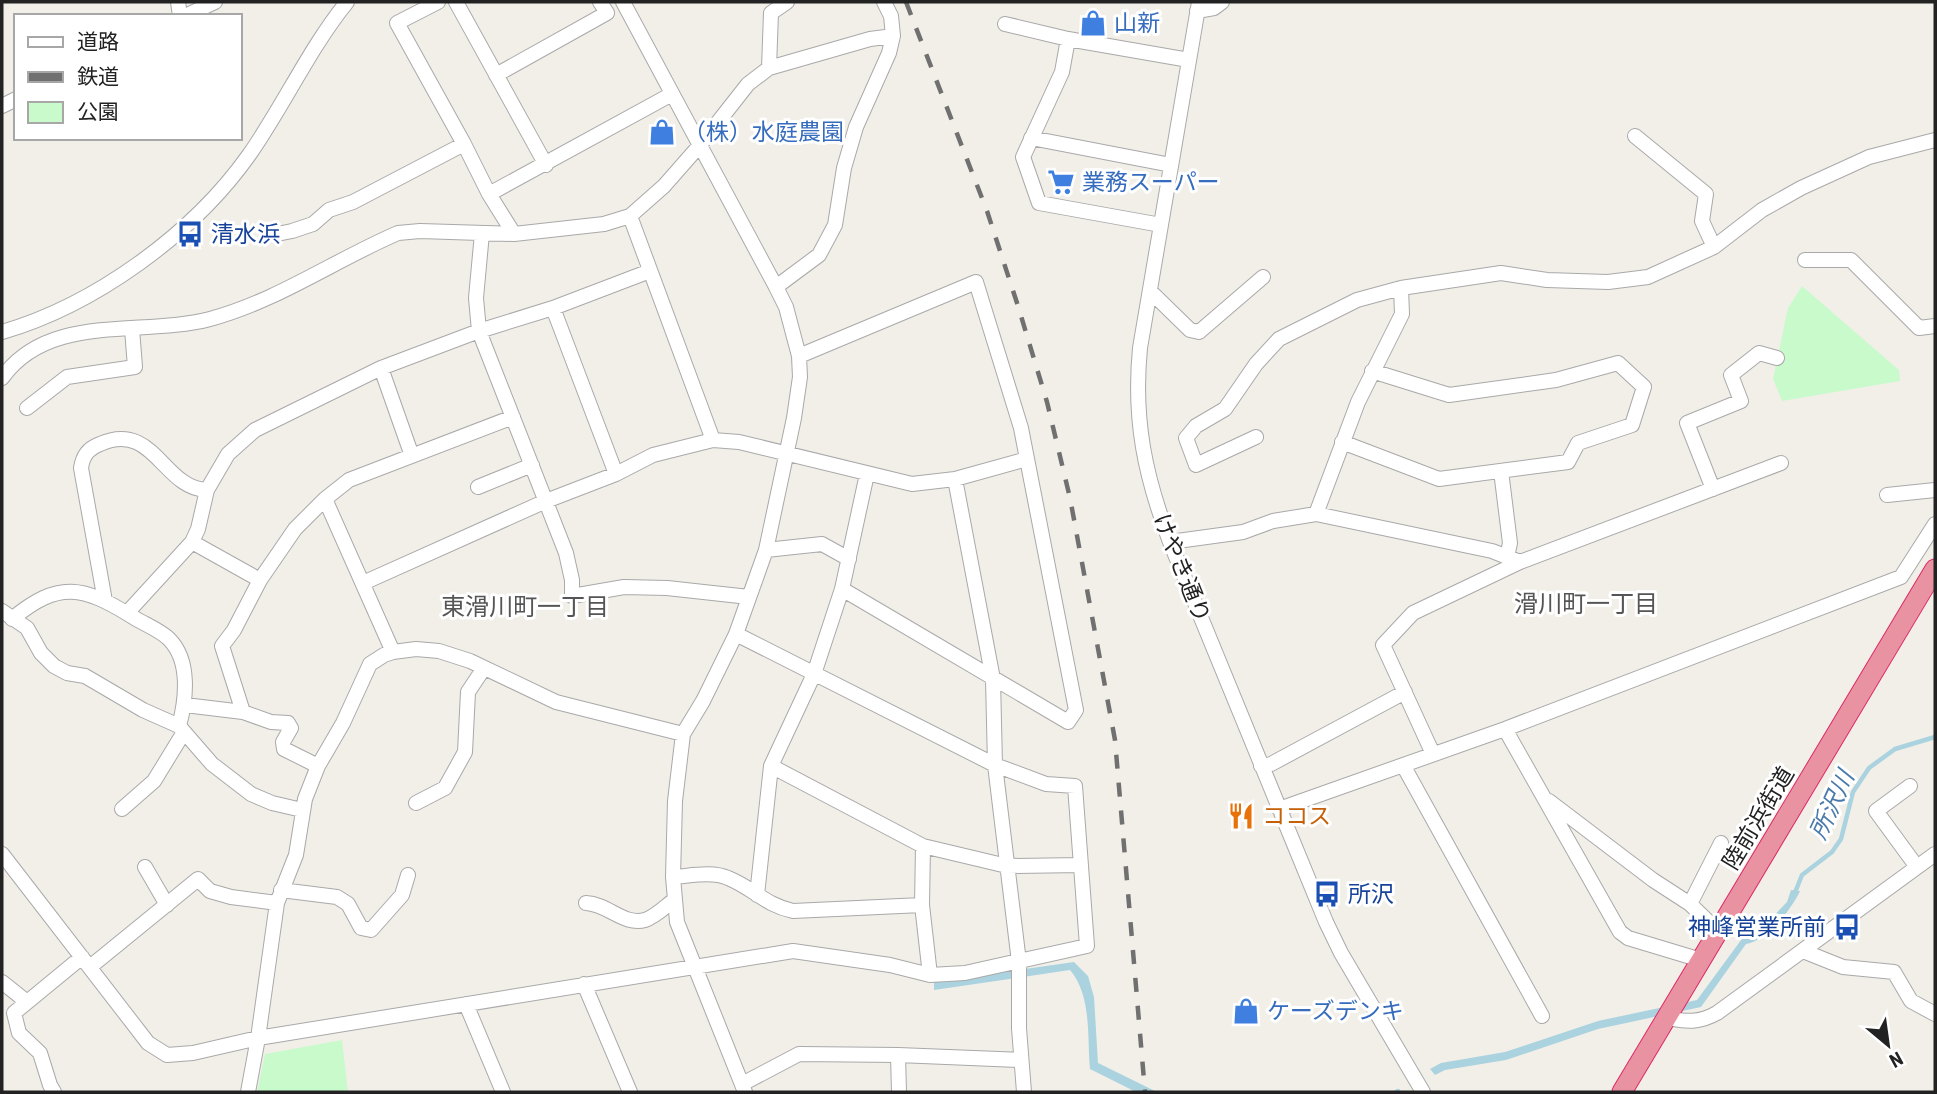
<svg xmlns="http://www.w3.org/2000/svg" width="1937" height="1094" viewBox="0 0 1937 1094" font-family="'Roboto Condensed','Noto Sans JP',sans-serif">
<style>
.park{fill:#c8facc}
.water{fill:#aad3df}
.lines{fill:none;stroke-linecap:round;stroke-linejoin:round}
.stream{stroke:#aad3df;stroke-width:4.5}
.minor-casing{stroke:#a9a9a9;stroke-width:16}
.highway-casing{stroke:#dc2a67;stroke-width:21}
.minor{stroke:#fff;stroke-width:14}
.highway{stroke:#e892a2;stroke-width:19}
.rail{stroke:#707070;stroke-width:4.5;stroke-dasharray:14 14;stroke-linecap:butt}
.labels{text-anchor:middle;stroke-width:6;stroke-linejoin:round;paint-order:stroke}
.shop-label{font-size:23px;fill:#366cbe;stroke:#fff;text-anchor:start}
.transit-label{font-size:23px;fill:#164399;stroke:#fff;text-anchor:start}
.street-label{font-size:23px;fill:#222;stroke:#fff}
.food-label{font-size:23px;fill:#c56008;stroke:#fff;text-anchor:start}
.neighbourhood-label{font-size:24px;fill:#555;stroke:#fff}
.water-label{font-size:24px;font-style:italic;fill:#4a7aab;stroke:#fff}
</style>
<rect width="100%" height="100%" fill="#f2efe9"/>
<path class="park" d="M1802 286 1899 370 1900 381 1782 401 1773 379 1788 308Z
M342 1040 348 1092H257L265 1054Z"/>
<path class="water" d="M1791 890 1800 891C1791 910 1767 941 1746 944L1701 1007 1598 1029 1506 1060 1445 1070 1435 1075 1430 1069 1441 1063 1505 1052 1598 1021 1697 1000 1744 936 1755 935 1787 902Z
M1074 962 1088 976 1094 997 1098 1063 1157 1092H1136L1090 1069C1087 1037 1092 996 1070 970L934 990V982Z"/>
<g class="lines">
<path class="stream" d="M1794 895 1802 875 1832 852 1841 839 1853 792 1869 768 1895 749 1935 737
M1396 1092 1398 1091"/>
<g class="minor-casing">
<path id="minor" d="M178 2 180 16
M438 2 397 23 464 144
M456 2 546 165
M623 2 776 287 786 307 799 356 800 377 794 418 766 550 736 634 703 701 683 734 675 801 673 877 677 922 745 1092
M1199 2 1140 348C1133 420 1145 476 1170 542L1326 922 1341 953 1423 1092
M1197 11 1214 8 1222 2
M185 16 215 2
M1005 24 1068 39 1189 60
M1068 39 1062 72 1023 157 1039 203 1161 225
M769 68 771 13 787 2
M496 75 607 13 600 2
M2 106 16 99
M1635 136 1706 194 1702 221 1714 247
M1031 138 1171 165
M489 194 672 94
M630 216 713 440
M482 233 476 298 479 331 566 553 572 580V596L624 587 667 588 749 597
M277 234 292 231 313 224 329 210 353 202 464 144 489 194 514 234
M1805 260H1851L1919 328 1935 326
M776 287 819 255 835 225 844 168 856 127 889 53 893 36 891 16 884 2
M1150 291 1190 330 1199 332 1263 277
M553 308 616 474
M2 332C95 305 193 234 249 155 284 105 309 49 347 2
M799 356 976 282 1021 428 1076 710 1068 722 842 589
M381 368 412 456
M2 378C49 312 142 337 210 319 277 301 335 260 398 233L420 231 514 234 604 224 630 216 664 186 700 145 748 84 769 68 870 39 893 36
M27 408 67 377 135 367 132 329
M1256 437 1196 465 1186 438 1196 426 1225 409 1256 364 1279 339 1357 300 1401 288 1501 273 1547 280 1608 282 1648 277 1714 247 1762 210 1801 188 1869 157 1935 140
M1342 442 1439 479 1568 462 1578 443 1632 425 1644 387 1618 363 1556 380 1449 395 1372 371
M1501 471 1510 543 1507 557
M955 479 993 679 995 765 1019 962V1028L1024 1092
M478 487 532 465
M1713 489 1687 423 1741 401 1731 375 1759 353 1777 358
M1887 495 1935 490
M325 499 393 652
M1316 514 1358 402 1402 314 1401 288
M192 542 260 580
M1170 542 1243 532 1273 521 1316 514 1492 551 1520 562 1781 463
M766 550 822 544 849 559
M363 583 546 501 616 474 653 455 713 440 739 442 912 484 955 479 1027 459
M105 601 81 468C83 455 88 449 100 444 154 420 163 489 207 490
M2 611 27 628 41 653 54 666 67 673 85 676 143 710 179 726 212 764 251 794 272 803 302 810
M127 613 192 542 198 529 207 490 228 454 255 430 381 368 479 331 553 308 650 271
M12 619C59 580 83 586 133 617 144 624 160 630 169 639 191 661 186 700 179 726
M185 705 243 712 271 722 288 723 291 728 283 742 284 749 318 766
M243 712 222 646 234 630 260 580 295 529 325 499 349 480 513 417
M1505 729 1620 932 1628 938 1701 960
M1433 754 1383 645 1413 613 1520 562
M1403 765 1542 1016
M771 766 923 846 1007 866 1081 865
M1261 766 1271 764 1405 692
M1910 786 1876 811 1917 867
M1549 801 1653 880 1690 904 1721 843
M416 803 445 788 465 752 468 692 484 668
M122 809 154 781 184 732
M1279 809 1505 729 1901 577 1935 524
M923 846 922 905 930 975
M2 854 148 1043 167 1055 193 1053 258 1038 793 951 890 965 930 975 965 973 1087 946 1075 786 1046 784 995 765 736 634
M145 867 167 905
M673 877C690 876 712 871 728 878 753 888 765 905 793 911L922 905
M281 890 337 897 348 904 361 928 371 930 402 895 408 875
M757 895 771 766 814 674 842 589 867 474
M586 903C608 904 624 926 645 920 655 917 666 906 674 900
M1690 904 1719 932
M1803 951 1843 967 1894 972 1911 1001 1935 1014
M90 967 198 879 210 891 231 897 277 903
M2 982 27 1002
M584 984 630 1092
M466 1004 503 1092
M1667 1018C1687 1022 1699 1023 1717 1013L1935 854
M898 1055 1021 1060
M742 1084 799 1054 898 1055 899 1092
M54 1092 50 1085 40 1053 19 1033 14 1013 82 957
M248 1092 258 1038 277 903 296 855 305 799 318 766 343 723 370 664 384 655 393 652 416 649 439 651 470 661 556 702 683 734"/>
</g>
<g class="highway-casing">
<path id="highway" d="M1622 1092 1935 569"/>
</g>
<use href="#minor" class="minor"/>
<use href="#highway" class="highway"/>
<path class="rail" d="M906 2 987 211 1018 306 1047 402 1070 498 1115 740 1145 1092"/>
</g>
<defs>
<g id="shop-bare" transform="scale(2.1)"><path d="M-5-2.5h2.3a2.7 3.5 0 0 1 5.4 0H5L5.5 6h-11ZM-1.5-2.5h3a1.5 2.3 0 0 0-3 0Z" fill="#3f7fe0" stroke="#fff" stroke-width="2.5" paint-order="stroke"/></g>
<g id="supermarket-bare" transform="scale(2.1)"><path d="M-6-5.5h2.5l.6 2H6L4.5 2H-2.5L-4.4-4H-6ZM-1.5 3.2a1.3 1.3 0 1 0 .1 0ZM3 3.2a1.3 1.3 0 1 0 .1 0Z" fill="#3f7fe0" stroke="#fff" stroke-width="2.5" paint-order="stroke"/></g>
<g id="bus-bare" transform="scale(2.1)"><path d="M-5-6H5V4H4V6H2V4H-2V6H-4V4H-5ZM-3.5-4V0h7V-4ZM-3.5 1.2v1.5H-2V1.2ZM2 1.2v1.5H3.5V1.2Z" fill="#1a4fb4" stroke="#fff" stroke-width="2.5" paint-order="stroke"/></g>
<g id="restaurant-bare" transform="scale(2.1)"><path d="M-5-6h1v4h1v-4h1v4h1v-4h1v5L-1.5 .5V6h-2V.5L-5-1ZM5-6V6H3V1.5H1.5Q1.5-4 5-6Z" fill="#e8710a" stroke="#fff" stroke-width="2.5" paint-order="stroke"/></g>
</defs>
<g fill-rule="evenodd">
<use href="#shop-bare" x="1093" y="23"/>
<use href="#shop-bare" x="662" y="132"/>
<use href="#supermarket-bare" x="1061" y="182"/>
<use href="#bus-bare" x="190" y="234"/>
<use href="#restaurant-bare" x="1241" y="816"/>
<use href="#bus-bare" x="1327" y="894"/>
<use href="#bus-bare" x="1847" y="927"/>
<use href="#shop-bare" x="1246" y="1011"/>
</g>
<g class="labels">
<g class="shop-label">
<text x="1114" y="31">山新</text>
<text x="683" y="140">（株）水庭農園</text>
<text x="1082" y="190">業務スーパー</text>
<text x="1267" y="1019">ケーズデンキ</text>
</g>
<g class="transit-label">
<text x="211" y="242">清水浜</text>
<text x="1348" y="902">所沢</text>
<text x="1826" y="935" text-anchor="end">神峰営業所前</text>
</g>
<g class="street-label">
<text transform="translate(1182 568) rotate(68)" y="8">けやき通り</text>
<text transform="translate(1758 818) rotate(-59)" y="8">陸前浜街道</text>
</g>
<g class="food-label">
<text x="1262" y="824">ココス</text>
</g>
<g class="neighbourhood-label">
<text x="1586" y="612">滑川町一丁目</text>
<text x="525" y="615">東滑川町一丁目</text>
</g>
<g class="water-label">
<text transform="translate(1832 805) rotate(-65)" y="8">所沢川</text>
</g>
</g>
<rect width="1937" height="1094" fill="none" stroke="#222222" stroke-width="7"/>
<rect x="14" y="14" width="228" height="126" fill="#ffffff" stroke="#a7a7a7" stroke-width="2"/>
<rect x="28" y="37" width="35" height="10" fill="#ffffff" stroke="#a7a7a7" stroke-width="2"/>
<text x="77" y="49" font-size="21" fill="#222222">道路</text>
<rect x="28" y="72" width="35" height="10" fill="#707070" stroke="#a7a7a7" stroke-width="2"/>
<text x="77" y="84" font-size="21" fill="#222222">鉄道</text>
<rect x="28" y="102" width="35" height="21" fill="#c8facc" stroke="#a7a7a7" stroke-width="2"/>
<text x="77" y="119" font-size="21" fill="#222222">公園</text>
<g transform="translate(1888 1045) rotate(151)" stroke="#ffffff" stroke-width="5" paint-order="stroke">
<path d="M0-5L12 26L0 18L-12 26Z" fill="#222222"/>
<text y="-10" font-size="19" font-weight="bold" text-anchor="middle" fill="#222222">N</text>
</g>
</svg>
